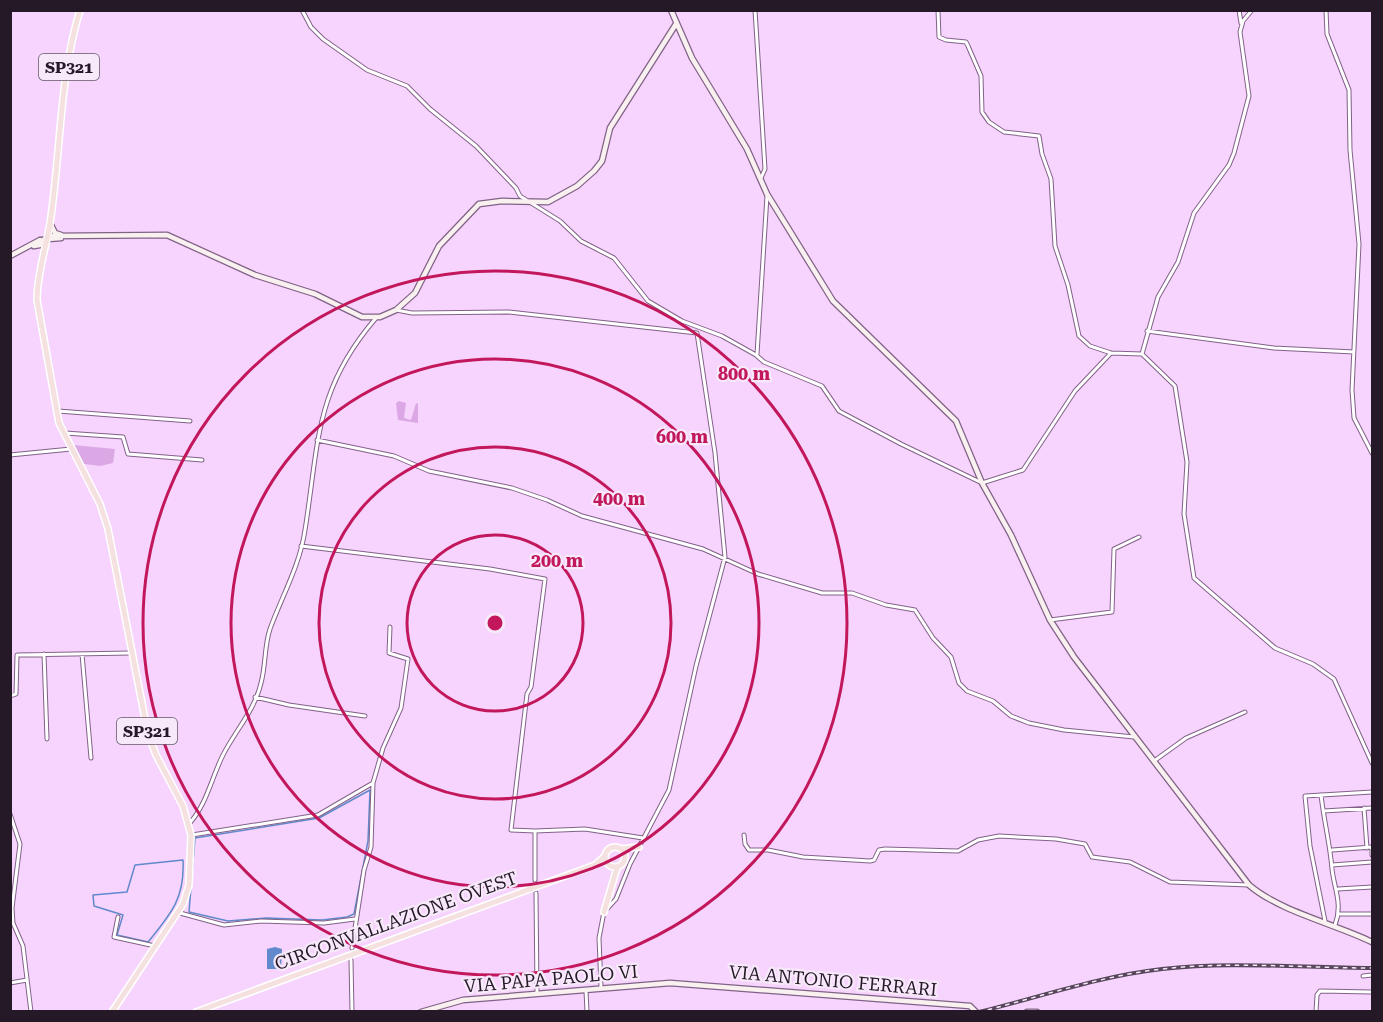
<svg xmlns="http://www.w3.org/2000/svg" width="1383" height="1022" viewBox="0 0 1383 1022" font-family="'Roboto Serif',serif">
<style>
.green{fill:#dba8e5}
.water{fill:#6189cb}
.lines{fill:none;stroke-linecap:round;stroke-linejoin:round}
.stream{stroke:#6189cb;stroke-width:1.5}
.street-casing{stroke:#816287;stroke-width:5}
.secondary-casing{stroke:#816287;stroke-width:7}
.primary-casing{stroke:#fff;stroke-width:8}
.street{stroke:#fff;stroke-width:3}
.secondary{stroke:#f9f0f0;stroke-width:4.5}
.primary{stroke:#f4e1e0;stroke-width:5}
.rail-casing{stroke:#58465b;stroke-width:4}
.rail{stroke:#f7e9fa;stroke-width:1.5;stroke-dasharray:4.5;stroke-linecap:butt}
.ring{fill:none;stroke:#c2185b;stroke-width:3}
.labels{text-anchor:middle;stroke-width:4.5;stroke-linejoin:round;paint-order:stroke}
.shield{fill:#f7e9fa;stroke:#645766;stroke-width:1.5}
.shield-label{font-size:16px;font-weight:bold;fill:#251827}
.street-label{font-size:18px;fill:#251827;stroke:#f7e9fa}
.centre{fill:#c2185b;stroke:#f7e9fa;stroke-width:3}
.ring-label{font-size:18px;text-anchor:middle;font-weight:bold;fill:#c2185b;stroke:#f7e9fa;stroke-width:4.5;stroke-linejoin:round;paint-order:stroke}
</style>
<rect width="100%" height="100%" fill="#f7d4fe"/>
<path class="green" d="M399 401 406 403 404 418 411 420 416 403 418 404V423L398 420 396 403Z
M73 445 115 449 113 463 100 466 84 464Z"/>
<path class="water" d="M275 947 282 949 281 969H267V949Z"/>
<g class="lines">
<path class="stream" d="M370 790 368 841 354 914 347 917 322 920 266 918 228 921 189 912 195 838 319 818Z
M183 860C185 898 171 914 148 942L117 935 123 915 94 906 93 895 127 892 135 865Z"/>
<g class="street-casing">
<path id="street" d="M302 10 311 27 323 39 367 70 407 86 430 109 476 146 516 188 520 196 560 221 581 241 614 258 648 301 682 321 722 336 756 355 764 362 822 386 839 411 901 444 982 483 1023 470 1075 391 1111 353
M755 10 765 169 761 178
M938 10 939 37 946 40 966 42 968 46 981 76 982 112 989 122 1004 132 1039 136 1042 154 1051 179 1055 246 1068 285 1079 336 1090 346 1111 353 1142 354 1175 386 1187 462 1184 514 1194 578 1275 648 1313 664 1334 679 1372 763
M1239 10 1241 23
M1326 10 1327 34 1349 90 1350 150 1359 244 1352 390 1354 418 1372 453
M396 310 412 313 509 312 697 333 715 453 725 557 696 666 669 790 630 864 616 899 604 912 599 938 601 987
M1147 331 1274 348 1354 352
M757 354 767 196
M1142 354 1158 297 1178 262 1194 213 1229 165 1234 153 1249 96 1240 32 1243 21 1252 10
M58 411 190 421
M65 433 123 437 128 454 202 460
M317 440 394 456 429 471 512 488 547 500 582 516 703 549 758 574 822 593H852L886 605 915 610 933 638 951 657 959 683 967 691 993 701 1011 716 1029 723 1064 730 1134 737
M10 455 71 449
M301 546 490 569 545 579 531 687 527 694 511 830 535 831V880
M1050 620 1112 612 1114 549 1139 537
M44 654 47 739
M82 654 91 758
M10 696 16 694 17 655 131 653
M255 697 289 705 365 716
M1154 761 1186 738 1245 712
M1321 795C1324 821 1330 844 1332 869 1334 888 1343 904 1335 925
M1364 808 1367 848
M1324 811 1372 808
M10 814 20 844 12 908 13 923 23 946 31 1012
M189 824C207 804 211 779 223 755 235 731 255 710 261 683 266 665 264 647 270 629 282 596 300 565 305 530 319 443 314 390 376 318
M535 831 585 829 643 838
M192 835 318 815 373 783
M744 835 745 844 749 850H768L803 857 870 861 874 860 879 850 885 849 958 851 978 840 999 836 1056 839 1085 844 1092 857 1130 862 1170 882 1249 885
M1372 847V855
M1332 850 1372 847
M1332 865 1372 862
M1338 889 1372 887
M536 893 537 993
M180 913 224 925 261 921 324 923 355 919
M1339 914H1372
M118 917 114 937 155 946
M1325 921 1310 846 1305 796 1372 792
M352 948 364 870 371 847 373 783 383 748 401 708 408 659 389 653 390 627
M351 960 352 1012
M1363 976 1372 975
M10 983 27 980
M586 991 587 1012
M1316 1012 1317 995 1320 991 1372 992"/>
</g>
<g class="secondary-casing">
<path id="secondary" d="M671 10 692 58 747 149 767 194 833 301 956 421 982 483 1011 535 1050 620 1074 657 1249 885C1279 911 1335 924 1372 942
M50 223 55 233 61 235
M40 241 53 236 167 235 255 275 315 294 362 317H380L396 310 415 293 439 246 479 204 502 201 548 202 577 186 594 171 602 161 610 128 676 24
M34 246 45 244 48 239 61 238
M10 256 40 240
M421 1012 463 1000 670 983 970 1006 976 1012
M1027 1012H1037"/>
</g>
<g class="primary-casing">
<path id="primary" d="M80 10C59 78 61 153 50 223 46 249 37 273 37 300L59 423 100 504 108 529 148 734 156 755 183 806 191 835 189 885 183 904 112 1012
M605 857a10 10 0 1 1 20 0a10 10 0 1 1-20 0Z
M621 849 639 847
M604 912 617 868
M196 1012 595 865 605 856"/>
</g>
<use href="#street" class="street"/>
<use href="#secondary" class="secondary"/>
<use href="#primary" class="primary"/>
<g class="rail-casing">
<path id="rail" d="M979 1012C1040 997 1100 976 1162 969 1231 961 1303 968 1372 968"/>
</g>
<use href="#rail" class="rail"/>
</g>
<g class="ring">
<circle cx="495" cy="623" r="88"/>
<circle cx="495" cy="623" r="176"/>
<circle cx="495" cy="623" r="264"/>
<circle cx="495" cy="623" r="352"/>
</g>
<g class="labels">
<g class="shield">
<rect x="39" y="54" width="60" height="26" rx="4.5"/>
<rect x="117" y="718" width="60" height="26" rx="4.5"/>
</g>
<g class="shield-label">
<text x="69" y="73">SP321</text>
<text x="147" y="737">SP321</text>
</g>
<g class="street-label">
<text transform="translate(396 921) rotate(-20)" y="6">CIRCONVALLAZIONE OVEST</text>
<text transform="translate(551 979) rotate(-5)" y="6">VIA PAPA PAOLO VI</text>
<text transform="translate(833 981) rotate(5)" y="6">VIA ANTONIO FERRARI</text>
</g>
</g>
<circle cx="495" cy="623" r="9" class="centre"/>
<g class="ring-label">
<text x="744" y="380">800 m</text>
<text x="682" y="443">600 m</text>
<text x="619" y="505">400 m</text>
<text x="557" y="567">200 m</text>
</g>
<rect width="1383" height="1022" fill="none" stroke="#251827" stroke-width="24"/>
</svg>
